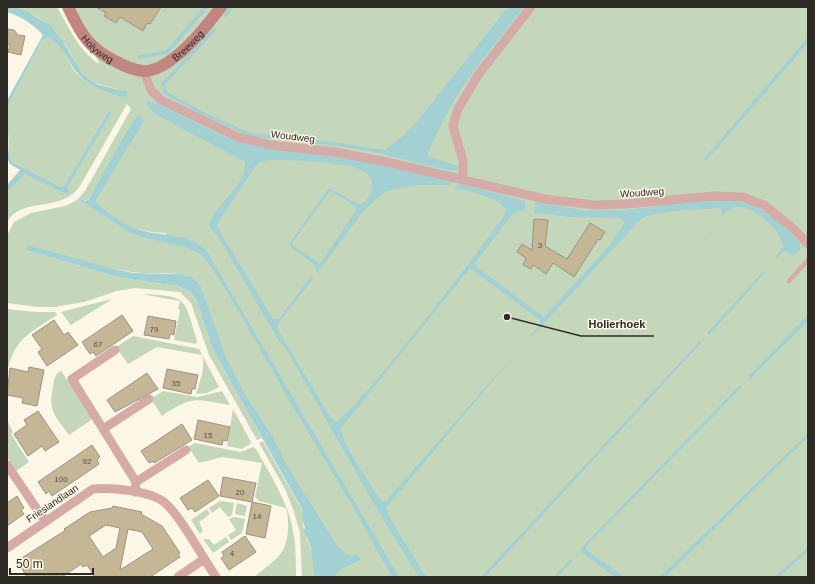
<svg xmlns="http://www.w3.org/2000/svg" width="815" height="584" viewBox="0 0 815 584" font-family="Helvetica,sans-serif">
<style>
.green{fill:#c4d7ba;fill-rule:evenodd}
.water{fill:#a3d0d3;fill-rule:evenodd}
.lines{fill:none;stroke-linecap:round;stroke-linejoin:round}
.stream{stroke:#a3d0d3;stroke-width:3.5}
.building{fill:#c5b796;stroke:#989385;fill-rule:evenodd}
.lane{stroke:#d4aba6;stroke-width:4.5}
.street{stroke:#d4aba6;stroke-width:9}
.secondary{stroke:#c18680;stroke-width:12}
.labels{text-anchor:middle;stroke-width:3;stroke-linejoin:round;paint-order:stroke}
.number-label{font-size:8px;fill:#544e42}
.street-label{font-size:10px;fill:#2e2b26;stroke:#fcf6e6}
.leader{fill:none;stroke:#2e2b26;stroke-width:1.5}
.callout-dot{fill:#2e2b26;stroke:#fcf6e6;stroke-width:1.5}
.callout-label{font-size:11px;text-anchor:middle;font-weight:bold;fill:#2e2b26;stroke:#fcf6e6;stroke-width:3;stroke-linejoin:round;paint-order:stroke}
</style>
<rect width="100%" height="100%" fill="#fcf6e6"/>
<path class="green" d="M16 7H57C68 25 80 54 100 64L66 7H808V577H320L307 513 216 346 190 277C171 270 151 275 132 272 97 267 62 256 28 245L29 251 121 278 178 286 189 291 196 299 213 350 262 438 257 440 209 355 191 303 180 292 135 288 117 291 84 302 54 307H38L7 303V235L14 222 31 213 65 206 77 200 85 191 131 109 127 104 80 186C63 213 22 196 7 222V192L23 175 27 174 68 195 66 187 111 114 108 112 64 186 61 187 12 162 9 155 7 108 42 40 48 36C68 48 66 63 79 76 91 87 107 91 122 96L118 89C108 87 97 85 89 79 80 73 76 63 71 54 55 28 46 19 16 7ZM135 120 95 201C112 221 139 233 165 233L175 245 146 239 134 234 80 201 81 199 87 201 90 197Z
M141 294C188 296 184 297 197 341L196 344 174 340 180 310 178 309 180 301Z
M112 299 71 325 61 312Z
M7 309 35 312H56L57 315C30 333 14 338 7 373Z
M133 336 199 349 219 387 207 393 196 394C199 383 206 368 202 355L157 347 128 364 116 347Z
M61 371 92 416 91 420 69 435C55 415 48 412 53 387 54 380 54 374 61 371Z
M163 391 198 397 222 391 230 405C196 400 194 394 162 416L151 399Z
M233 409 251 442 250 444 242 449 227 446Z
M7 420 13 432 11 434 29 462 16 471 7 457Z
M263 441 303 512C299 522 310 543 312 555 313 562 313 570 314 577H302L300 533 293 509 285 489 259 443Z
M195 443 241 452 253 447 256 449C270 475 288 501 293 531 296 546 296 562 296 577H254C262 570 271 564 278 557 289 546 290 522 286 508L259 501 255 497 262 463 222 457 199 463 188 447Z
M220 501 234 503 232 515 228 517 220 507 212 513 209 508Z
M237 503 247 506 245 516 235 514Z
M207 509 210 514 199 522 203 531 200 534 191 520Z
M234 517 245 519 242 533 231 540 228 535 236 530 229 519Z
M226 537 229 542 213 553 203 539H209L214 545Z"/>
<path class="water" d="M7 7H16L28 12 50 25 62 40 82 73 89 79 99 85 128 92 126 98C111 93 90 88 79 75 67 62 65 46 48 37L42 40 7 108V101L11 93 43 35C34 25 21 16 7 12Z
M508 7H524C492 48 456 88 436 136 433 143 429 149 428 156L457 166 458 170H447L385 155 386 149 399 139 415 124Z
M808 37V43L708 159 703 160Z
M148 101 159 104 224 136 248 144 264 148 344 157 450 181V185H418L387 191 382 194 362 213 318 272 316 270 315 265 290 246V243L329 188 358 204H362C368 199 372 194 372 186 372 180 371 176 366 173 351 161 290 160 269 160L261 162 255 167 219 221 217 225 219 230 273 319H279L310 277H312L313 279 280 321 277 328 330 417 336 422C350 420 489 239 504 215L506 211C503 198 467 191 456 188V185L461 184 525 201 526 211H520L512 215 475 263 477 267 544 317 608 247 625 222 621 218 572 217 534 213 536 202 588 211 589 210C604 210 618 211 633 209 665 206 722 193 752 205 770 213 786 228 800 243V250L793 255 784 251 777 258 776 256 783 247C784 231 746 198 730 209 721 215 710 234 701 243L722 216V211L720 208 674 211 647 216 641 219 532 336 531 335 540 324V320L470 268 341 428C340 441 372 487 381 501H386L521 347 386 508 391 520 426 577H419L378 511 289 354 276 336 219 238 209 226C213 205 248 185 245 162L155 114 146 104ZM330 191 354 205 356 210 320 264 293 246 292 243Z
M110 111 111 114 67 187 70 192 68 195 25 174 7 192V185L20 170 10 164 8 160 7 133 9 155 12 162 61 187 64 186 108 112Z
M137 116H141L144 121 96 200V202C109 215 124 225 141 230 164 237 186 232 206 250L399 577H392L353 507 293 407 232 300 212 268 201 254 188 248 146 239 133 234 80 201V199L86 201 89 199 124 136Z
M28 245 118 270 133 273 180 274 191 277 200 285 226 358 245 395 270 432 285 462 336 544 346 554 352 556 357 554 361 560 341 569 334 577H314C312 562 313 543 303 531L305 528 301 516 303 511 213 350 196 299 189 291 178 286 121 278 29 251 26 249Z
M762 273 764 274 709 335 707 333Z
M808 315V321L749 380 750 375Z
M699 342 701 343 514 546 485 577H481Z
M740 385 742 387 587 545 586 549 590 553 625 577H615L581 552V548Z
M808 433V437L665 577H660Z
M808 547V551L779 577H774Z
M571 559 573 561 557 577H553Z"/>
<g class="lines">
<path class="stream" d="M226 15 231 7
M214 30 163 84 166 93 204 114 251 135 335 144 385 152
M139 57 167 52 206 7"/>
</g>
<path class="building" d="M96 7H161L150 24 147 23 143 31 120 17 116 23 104 16 106 13Z
M7 29 14 30 18 35 25 36 21 55 8 52 10 45H7Z
M534 219 548 220 545 246 567 259 590 223 605 232 600 240 598 239 574 277 553 263 546 274 533 265 531 269 523 265 526 258 517 252 522 244 532 250Z
M122 315 133 331 96 356 93 352 90 354 82 342Z
M148 316 176 321 174 335 170 334 169 339 144 335Z
M54 320 64 335 68 332 78 345 47 366 38 352 42 349 32 335Z
M29 367 44 370 37 406 22 403 23 398 7 395 10 368 28 372Z
M167 369 198 375 195 389H192L191 394 163 388Z
M147 373 158 389 115 412 107 400Z
M38 411 59 442 45 451 42 446 28 456 14 434 27 425 24 420Z
M198 420 230 427 227 441 223 440 222 445 194 439Z
M182 424 192 440 154 463 153 461 149 463 141 451Z
M92 445 100 457 97 460 99 464 52 496 49 491 46 494 38 482Z
M223 477 256 483 252 502 220 496Z
M208 480 219 496 195 512 192 508 188 510 180 498Z
M17 496 24 508 21 510 24 514 7 526V503Z
M252 502 271 506 265 538 246 534Z
M113 506 142 512 141 514 162 526 180 553 178 554 180 557 150 577H95L87 565 83 567 81 564 62 577H27L17 561 66 530 64 529 90 512 112 508ZM106 525 120 528 116 548 103 557 89 536ZM128 529 142 532 153 549 120 570Z
M245 536 256 552 229 570 221 558 224 556 222 552Z"/>
<g class="lines">
<path class="lane" d="M789 281 808 260"/>
<path class="street" d="M144 71 151 90 161 100 238 137 271 145 335 152 387 162 545 199 594 205 627 204 713 196 743 197 764 205 794 229 808 244
M463 179V161L453 126 458 109 478 75 531 7
M115 350 72 379 136 482 135 492
M103 429 149 399
M7 465 45 521
M136 482 186 450
M7 548 93 489C110 487 150 491 164 502 180 515 203 558 216 577
M178 577 204 559"/>
<path class="secondary" id="s1" d="M68 7C81 34 89 49 117 62 124 66 134 70 143 71 171 72 206 27 221 7"/>
</g>
<g class="labels">
<g class="number-label">
<text x="540" y="248">3</text>
<text x="154" y="332">79</text>
<text x="98" y="347">67</text>
<text x="176" y="386">35</text>
<text x="208" y="438">15</text>
<text x="87" y="464">92</text>
<text x="61" y="482">100</text>
<text x="240" y="495">20</text>
<text x="257" y="519">14</text>
<text x="232" y="556">4</text>
</g>
<g class="street-label">
<text dy="4" stroke="none"><textPath href="#s1" startOffset="156">Breeweg</textPath></text>
<text dy="4" stroke="none"><textPath href="#s1" startOffset="52">Holyweg</textPath></text>
<text transform="translate(293 136) rotate(7)" y="4">Woudweg</text>
<text transform="translate(642 192) rotate(-4)" y="4">Woudweg</text>
<text transform="translate(52 503) rotate(-34)" y="4">Frieslandlaan</text>
</g>
</g>
<path class="leader" d="M507 317L581 336H654"/>
<circle class="callout-dot" cx="507" cy="317" r="4"/>
<g class="callout-label">
<text x="617" y="328">Holierhoek</text>
</g>
<rect width="815" height="584" fill="none" stroke="#2e2b26" stroke-width="16"/>
<path d="M10 568v6h83v-6" fill="none" stroke="#2e2b26" stroke-width="2"/>
<text x="16" y="568" font-size="12" fill="#2e2b26" stroke="#fcf6e6" stroke-width="3" paint-order="stroke">50 m</text>
</svg>
